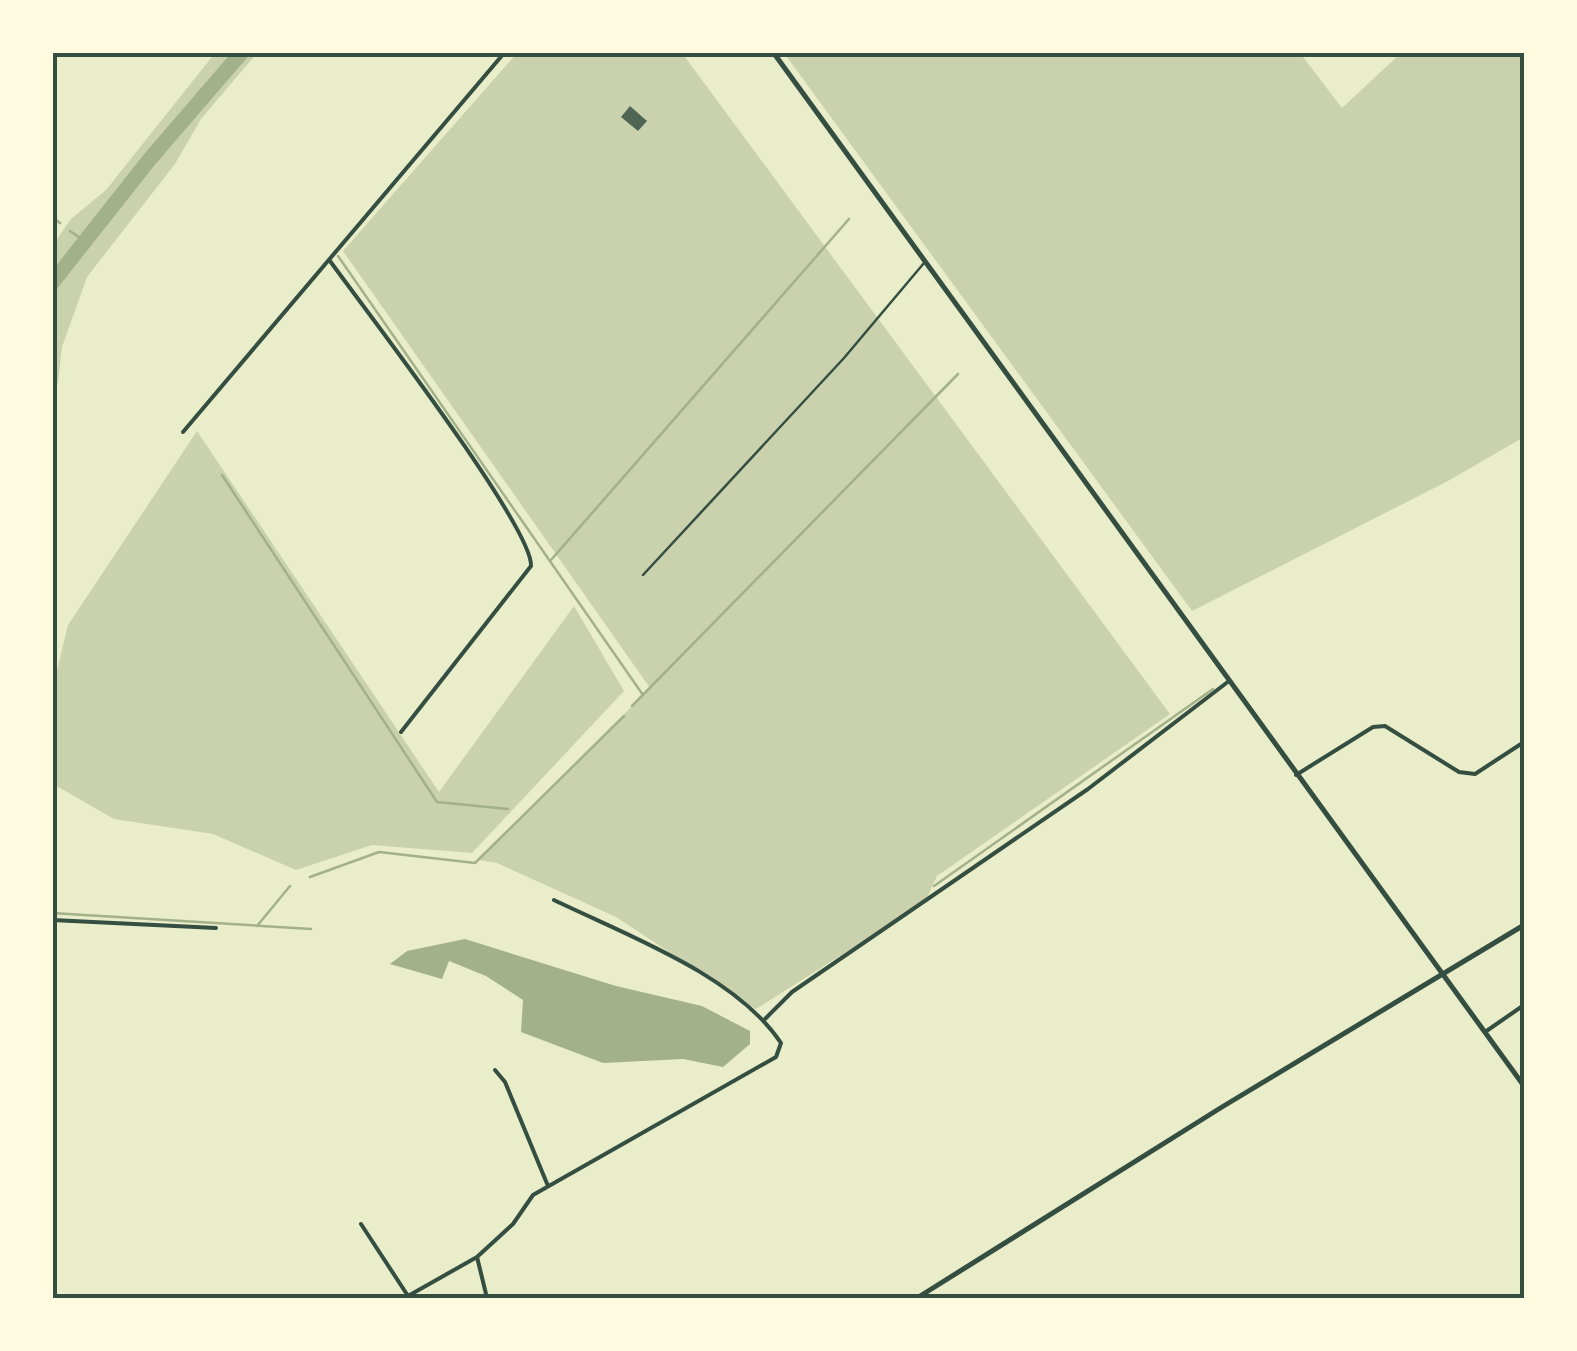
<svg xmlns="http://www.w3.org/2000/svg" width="1577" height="1351" viewBox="0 0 1577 1351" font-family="Lora,serif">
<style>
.green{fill:#cad2ad}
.water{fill:#a3b18a}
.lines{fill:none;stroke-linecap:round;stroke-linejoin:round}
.stream{stroke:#a3b18a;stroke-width:2.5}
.river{stroke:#a3b18a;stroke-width:15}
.building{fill:#4f6655}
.service{stroke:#344e41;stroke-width:2.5}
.minor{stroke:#344e41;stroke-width:4}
.tertiary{stroke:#344e41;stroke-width:5}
.neatline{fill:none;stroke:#344e41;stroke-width:4}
</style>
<rect width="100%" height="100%" fill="#e9edc9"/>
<path class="green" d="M215 53H257L201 119 175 164 87 277 62 347 58 383 53 385V245L71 219 106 190Z
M517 53H682L1170 714 937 876 925 902 756 1009 616 917 497 863 479 860 650 688 343 251Z
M784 53H1300L1342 108 1401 53H1524V437L1448 481 1192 611Z
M197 431 439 792 574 606 624 691 472 853 372 845 296 870 213 834 114 819 53 784V687L68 625Z"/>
<path class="water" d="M465 939 616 986 702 1006 750 1031V1044L723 1067 683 1059 603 1063 521 1032 523 1000 486 976 449 961 442 979 390 964 407 951Z"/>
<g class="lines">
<path class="stream" d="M52 217 60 223
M70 231 86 242
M338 256 643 695
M222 475 437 802 508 809
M551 560 849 219
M632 706 958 374
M310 877 379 852 475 863 624 716
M934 886 1213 689
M52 913 311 929
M257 926 290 886"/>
<path class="river" d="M52 283 149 160 242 52"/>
</g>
<path class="building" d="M630 106 647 121 638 131 621 117Z"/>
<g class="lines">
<path class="service" d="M643 575 844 358 924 263"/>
<path class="minor" d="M330 261C364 308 533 527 531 566L401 732
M183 432 505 52
M1296 775 1373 727 1385 726 1459 772 1475 774 1524 742
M52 920 216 928
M765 1019 792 992 1088 789 1229 681
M1485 1032 1524 1005
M495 1070 505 1082 548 1186
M361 1224 408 1296 477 1257
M487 1298 477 1257 513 1224 533 1195 776 1057 781 1043C736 975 626 935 554 900"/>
<path class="tertiary" d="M773 52 1524 1086
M917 1298 1222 1107 1524 925"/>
</g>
<rect width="1577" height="1351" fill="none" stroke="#fefae0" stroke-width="110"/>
<rect x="55" y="55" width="1467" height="1241" class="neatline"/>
</svg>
